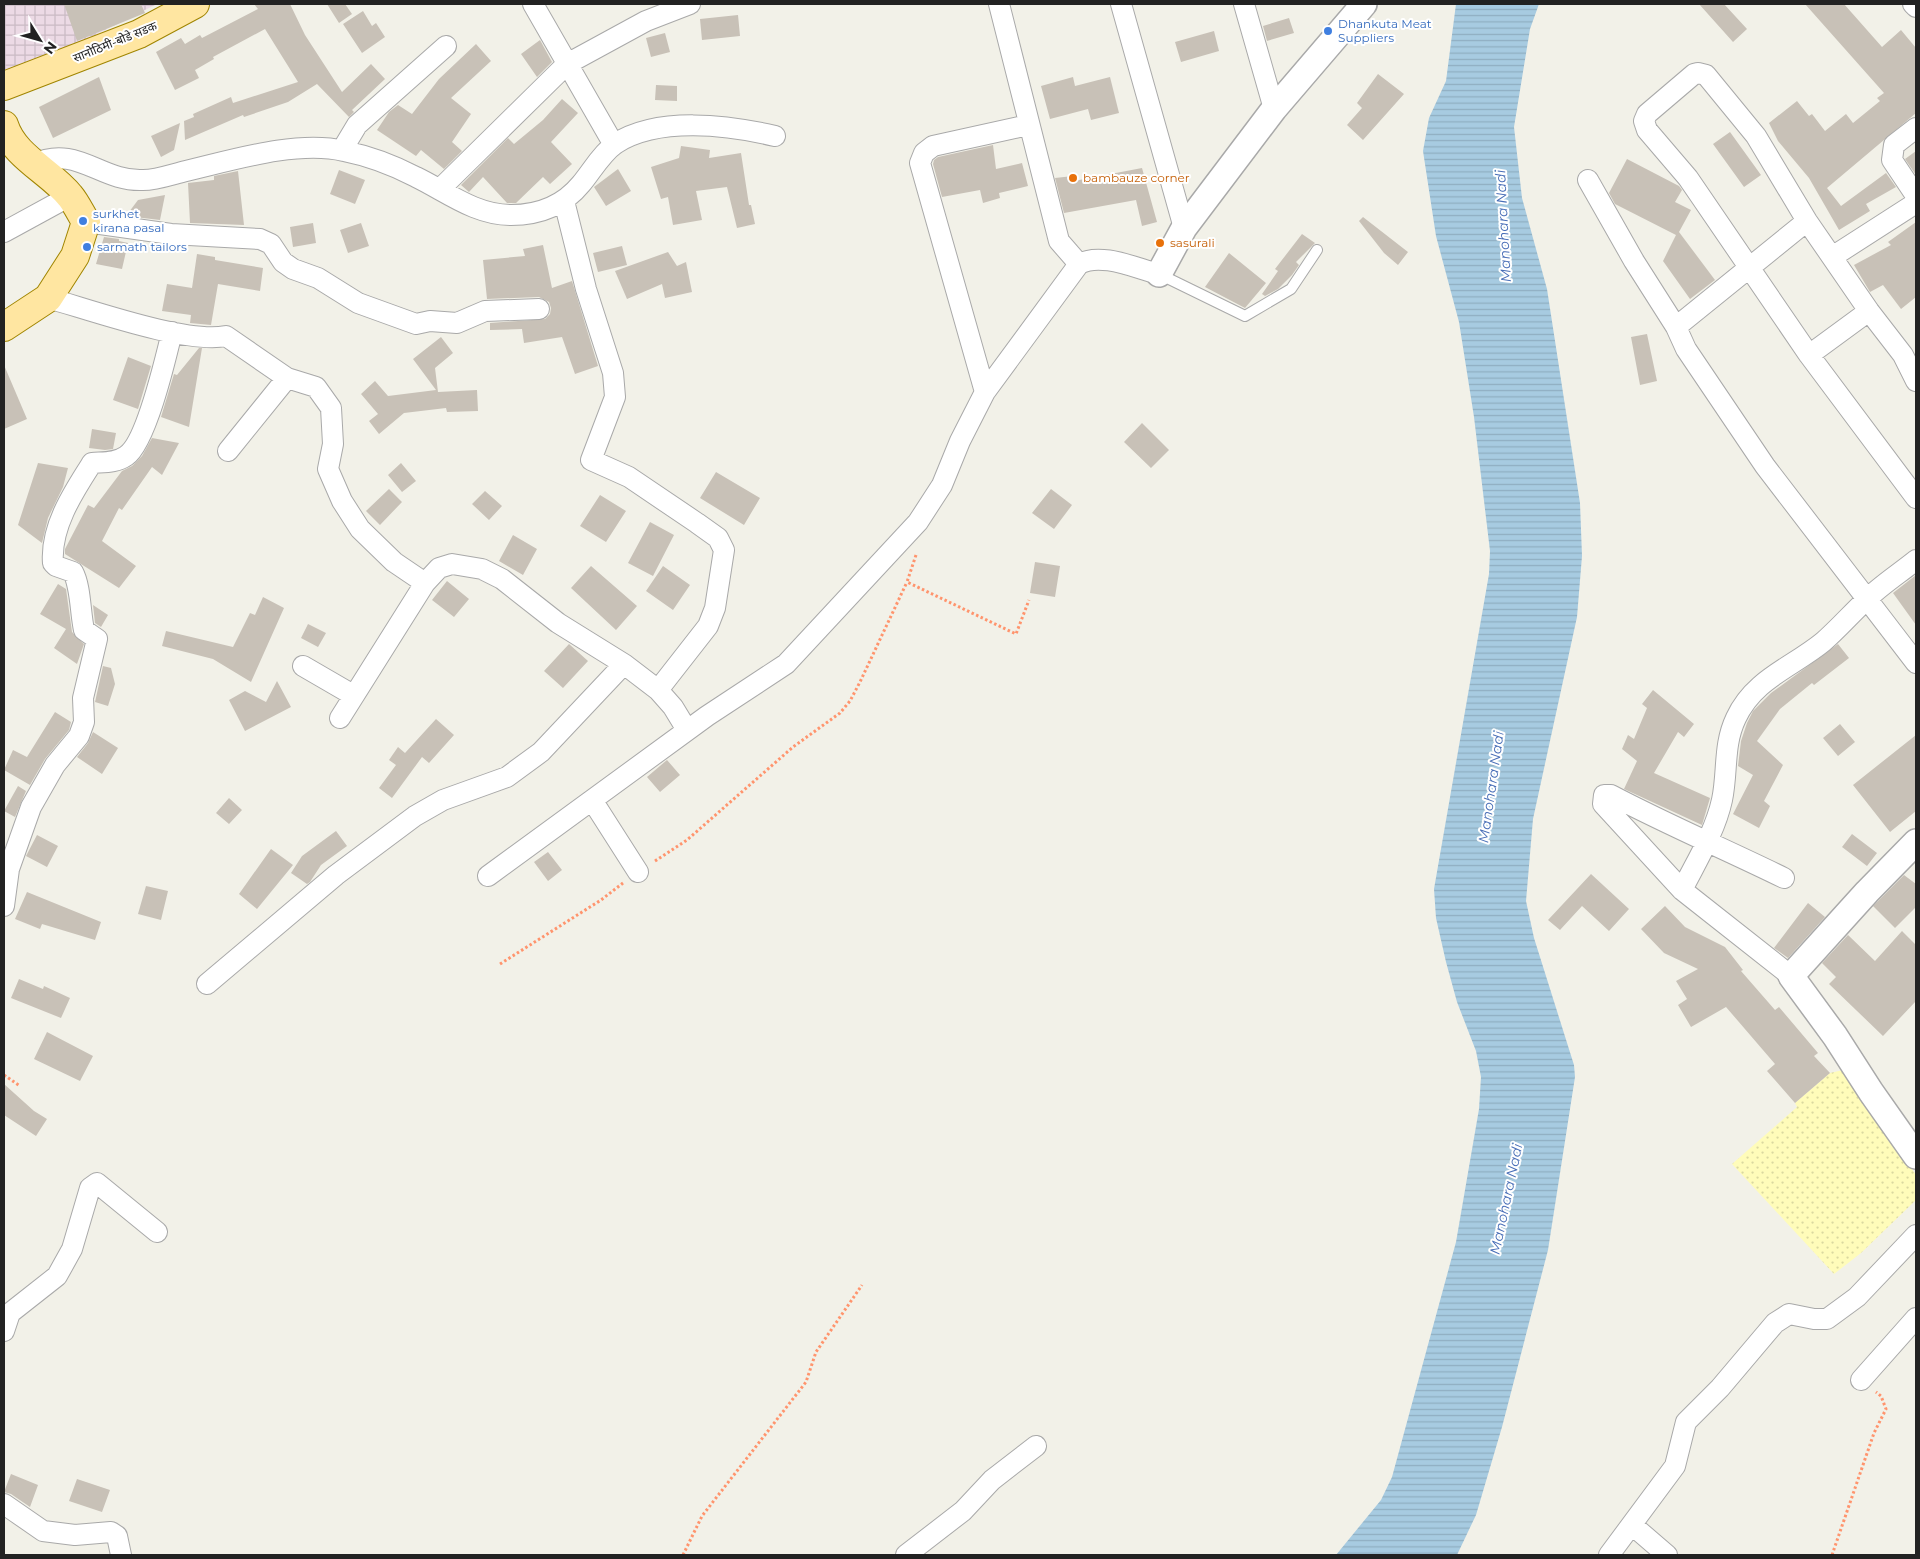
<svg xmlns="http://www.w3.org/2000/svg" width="1920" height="1559" viewBox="0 0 1920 1559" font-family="Montserrat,'Noto Sans Devanagari',sans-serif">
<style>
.industrial{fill:url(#industrial-grid)}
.sand{fill:url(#sand-dots)}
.water{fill:url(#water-rules)}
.building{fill:#c8c1b7}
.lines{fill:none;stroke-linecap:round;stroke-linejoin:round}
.service-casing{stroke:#a9a9a9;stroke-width:12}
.minor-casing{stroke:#a9a9a9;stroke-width:22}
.tertiary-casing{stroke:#a9a9a9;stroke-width:28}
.primary-casing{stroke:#a08500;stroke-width:30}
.path{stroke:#ff946d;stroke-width:3;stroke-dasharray:2.5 2.5;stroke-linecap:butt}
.service{stroke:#fff;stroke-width:10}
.minor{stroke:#fff;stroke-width:20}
.tertiary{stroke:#fff;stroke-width:25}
.primary{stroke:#ffe6a1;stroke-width:28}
.shop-dot{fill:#3f7fe0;stroke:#fff;stroke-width:2}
.food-dot{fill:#e8710a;stroke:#fff;stroke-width:2}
.labels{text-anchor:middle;stroke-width:4;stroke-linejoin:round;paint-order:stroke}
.shop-label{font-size:12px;fill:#366cbe;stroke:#fff;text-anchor:start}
.street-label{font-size:12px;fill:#222;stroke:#fff}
.food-label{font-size:12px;fill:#c56008;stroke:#fff;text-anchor:start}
.water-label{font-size:14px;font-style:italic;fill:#486eb7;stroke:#fff}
</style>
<defs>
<pattern id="industrial-grid" width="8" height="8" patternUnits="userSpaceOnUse" patternTransform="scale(1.25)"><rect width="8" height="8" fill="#ecdae5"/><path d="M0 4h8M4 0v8" fill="none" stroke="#cabbc4"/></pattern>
<pattern id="sand-dots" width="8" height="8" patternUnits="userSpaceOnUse" patternTransform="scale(1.25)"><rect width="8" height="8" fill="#fffcba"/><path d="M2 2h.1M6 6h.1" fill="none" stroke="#dad8a0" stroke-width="1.8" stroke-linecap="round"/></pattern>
<pattern id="water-rules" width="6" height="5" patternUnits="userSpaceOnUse" patternTransform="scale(1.25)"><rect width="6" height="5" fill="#a7cbe1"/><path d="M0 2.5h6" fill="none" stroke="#8faec1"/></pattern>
</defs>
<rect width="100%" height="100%" fill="#f2f1e8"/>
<path class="industrial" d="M4 4H157L75 45 4 70Z"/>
<path class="sand" d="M1843 1070 1916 1175V1200L1861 1253 1834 1274 1732 1164 1797 1107 1795 1103 1830 1073Z"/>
<path class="water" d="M1456 4H1539L1530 29 1514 127 1522 198 1547 289 1580 503 1582 556 1577 617 1533 819 1526 901 1534 938 1574 1065 1575 1077 1548 1250 1502 1427 1476 1515 1457 1555H1336L1381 1500 1392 1477 1456 1242 1479 1109 1481 1077 1476 1051 1457 1002 1446 962 1436 918 1434 889 1489 574 1490 551 1474 417 1459 322 1436 236 1423 151 1429 118 1446 81Z"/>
<path class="building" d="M64 4H141L145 13 77 41Z
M254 4H290L305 35 342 92 371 64 385 79 352 110 354 112 349 117 317 84 288 102 244 117 243 115 185 140 184 121 194 117 193 114 231 97 233 103 298 82 265 29 213 57 214 59 195 70 199 78 175 90 156 52 181 38 185 44 200 35 202 38 258 9Z
M327 4H345L352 14 339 23Z
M1699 4H1724L1747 29 1733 42Z
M1805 4H1844L1882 47 1901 30 1916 48V113L1827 188 1841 206 1886 173 1896 187 1866 204 1870 211 1839 230 1809 178 1778 141 1769 123 1797 101 1809 116 1812 114 1825 131 1846 114 1853 123 1880 101 1877 98 1884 93Z
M363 11 372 26 376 23 385 37 362 53 343 24Z
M738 15 740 36 702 40 700 19Z
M1289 18 1294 33 1267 41 1263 26Z
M1214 31 1219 51 1181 62 1175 42Z
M665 33 670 52 651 57 646 38Z
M540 40 552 62 537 77 521 54Z
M476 44 491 61 451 98 471 114 452 142 462 151 444 169 421 150 416 156 377 130 389 112 398 105 412 114 439 79Z
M1378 74 1404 94 1363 140 1347 125 1362 108 1357 103Z
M99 77 111 110 53 138 39 107Z
M1073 77 1075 86 1110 77 1119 113 1091 120 1088 109 1050 119 1041 86Z
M656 85 677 86V101L655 100Z
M562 99 578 113 551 142 572 164 550 184 543 177 516 203H507L483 177 469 192 461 185 508 138 514 144 543 120Z
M180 123 174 150 161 157 151 136Z
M1730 132 1761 175 1744 187 1713 144Z
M993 145 996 169 1022 163 1028 186 999 193 1000 198 983 203 980 190 942 197 933 164 934 160 938 157Z
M681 146 710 150 709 158 741 153 749 205H751L755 224 737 228 727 187 696 191 702 220 673 225 668 197 661 199 651 167 679 158Z
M1916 151V175L1905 159Z
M1627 159 1679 186 1682 190 1675 202 1691 210 1679 232 1715 280 1690 299 1663 261 1676 235 1615 204 1609 193Z
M1142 168 1157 222 1142 226 1136 200 1064 213 1055 178 1073 176 1074 181Z
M618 169 631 191 606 206 594 187Z
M339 170 365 180 355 204 330 194Z
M238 171 244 225 190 223 188 183 214 180V176Z
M165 195 160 220 126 216 138 200Z
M1363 217 1408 252 1398 265 1384 253 1359 221Z
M1916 222V297L1901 309 1883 285 1870 292 1854 265 1891 245 1888 242Z
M313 223 316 243 293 247 290 227Z
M361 223 369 246 348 253 340 230Z
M1302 234 1315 243 1296 262 1299 265 1292 275 1278 289 1265 296 1262 294 1278 271 1275 269Z
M104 237 119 239V241L128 243 122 269 96 264Z
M543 245 552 288 572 281 598 366 575 374 562 337 524 343 522 329 490 330V323L545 319 550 314 551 308 549 302 539 297 487 299 483 260 525 256 523 249Z
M622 246 627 265 598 272 593 253Z
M668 252 677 266 686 262 692 292 665 298 662 284 627 299 615 271Z
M1229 253 1266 283 1245 308 1205 287Z
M197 254 215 257V260L263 268 260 291 218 284 211 325 190 323 191 315 162 311 167 284 192 288Z
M1647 334 1657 381 1640 385 1631 337Z
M441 337 453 353 435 368 438 392 477 390 478 411 447 412 446 408 404 413 379 434 369 421 378 414 361 394 375 381 388 396 436 390 413 359Z
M199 348H202L189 427 161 417 174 374 177 375Z
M128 357 151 366 138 409 113 400Z
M4 365 27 419 4 429Z
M1142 423 1169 450 1151 468 1124 442Z
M92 429 116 433 113 449 105 450 89 448Z
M152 438 179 443 162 475 152 467 122 510 119 508 102 541 136 566 119 588 65 554V549L88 505 94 508 122 471 132 466 142 456Z
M38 463 68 468 63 487 48 518 42 543 18 525Z
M401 463 416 481 402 492 388 475Z
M716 472 760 498 744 525 700 498Z
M389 489 402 502 380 525 366 511Z
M1051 489 1072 505 1054 529 1032 513Z
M485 491 502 506 489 520 472 504Z
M600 495 626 511 606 542 580 526Z
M650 522 674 535 653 576 628 563Z
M513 535 537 549 523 575 499 561Z
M1035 562 1060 566 1055 597 1030 593Z
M591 566 637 606 616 630 571 588Z
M663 566 690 585 673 610 646 591Z
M1916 575V625L1893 593Z
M447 581 469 599 454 617 432 600Z
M58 584 66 589 72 632 84 644 77 664 54 648 66 629 40 614Z
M263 597 284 608 251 682 213 659 162 646 166 631 233 647 250 613 255 615Z
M93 605 108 615 101 627 95 623Z
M308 624 326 633 318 647 301 638Z
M569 644 588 661 563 688 544 671Z
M1838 644 1849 658 1814 685 1812 683 1780 709 1757 741 1783 765 1764 801 1770 806 1759 828 1733 814 1753 775 1738 766 1741 741 1747 723 1753 711 1771 693Z
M103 666 111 668 115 684 108 706 95 702Z
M277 681 291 707 245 731 229 700 245 691 266 702Z
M1653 690 1694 724 1684 737 1678 732 1654 773 1710 798 1702 825 1624 789 1637 761 1622 749 1628 735 1634 739 1647 708 1642 704Z
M55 712 71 722 69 730 45 759 30 785 4 770 13 750 27 757Z
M436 719 454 735 429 763 422 757 392 798 379 788 396 765 389 760 398 747 405 753Z
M1840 724 1855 742 1838 756 1823 738Z
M93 732 118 748 102 774 77 757 88 743Z
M1916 735V811L1890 832 1853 785Z
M667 760 680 775 660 792 647 777Z
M18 786 26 791 15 817 4 811Z
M229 798 242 810 229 824 216 813Z
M336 831 347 846 321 865 310 882 307 884 291 873 302 856Z
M1852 834 1877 853 1867 866 1842 847Z
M37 835 58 846 47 867 26 856Z
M271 849 293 865 257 909 239 894Z
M548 852 562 870 548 881 534 862Z
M1591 874 1629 909 1609 931 1582 906 1560 930 1548 920Z
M1904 875 1916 884V907L1895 928 1873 906Z
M146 886 168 891 161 920 138 914Z
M27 892 101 922 95 940 42 924 40 929 15 919Z
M1808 903 1825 917 1788 958 1774 948Z
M1665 906 1685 927 1725 947 1743 970 1741 971 1775 1010 1779 1007 1818 1053 1814 1056 1830 1073 1795 1103 1767 1071 1775 1064 1726 1007 1691 1027 1678 1005 1687 999 1676 981 1698 969 1664 953 1641 929Z
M1902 931 1916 945V1001L1883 1036 1829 984 1836 977 1822 963 1848 935 1875 961Z
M19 979 43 989 44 986 70 998 61 1018 11 998Z
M47 1032 93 1056 80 1081 34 1059Z
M4 1084 34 1111 47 1119 36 1136 4 1115Z
M11 1474 38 1485 30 1507 11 1494 4 1492Z
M77 1479 110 1490 102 1512 69 1501Z"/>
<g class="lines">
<g class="service-casing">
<path id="service" d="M1159 274 1245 316 1291 289 1317 250"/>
</g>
<g class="minor-casing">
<path id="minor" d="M533 4 614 145
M999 4 1059 241 1079 264
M1121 4 1184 228
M1244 4 1274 109
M1913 4 1916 7
M1916 128 1894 145 1892 160 1916 196
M342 150 357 125 446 46
M33 164C78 144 100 182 143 180 157 180 173 174 186 171 233 160 297 140 344 151 369 156 393 165 416 177 447 192 475 215 511 215 539 215 563 206 581 184 592 171 601 154 615 144 658 116 728 125 775 136
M1588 180 1634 261 1676 327
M440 189 567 64 646 21 690 4
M564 201 586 289 613 373 615 397 591 460 629 477 697 523 718 538 724 550 715 608 708 626 658 690
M1807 221 1676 327 1686 349 1765 466 1916 663
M86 222 171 234 260 239 271 244 283 262 293 269 318 278 358 303 416 324 430 321 457 323 485 311 539 309
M4 232 70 196
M1832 257 1916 203
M48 298C91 310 186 344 226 336L287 378 316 387 331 408 333 444 328 469 342 501 360 529 394 562 425 583 439 568 452 564 482 569 502 579 558 623 624 664 658 690 673 707 687 730
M1809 355 1869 311
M1916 381 1903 355 1869 311 1807 221 1756 136 1706 75 1698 73 1694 74 1647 114 1644 121 1647 130 1688 178 1809 355 1916 498
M985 392 920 163 924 153 933 146 1028 125
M228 451 287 378
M303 666 353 695
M340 718 425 583
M592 800 638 872
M488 876 707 716 786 664 918 522 942 485 960 441 985 392 1079 264C1101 252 1135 268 1159 274
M1784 878C1727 850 1668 825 1611 795H1604L1603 804 1682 890 1791 976
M1682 890C1696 862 1715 832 1722 800 1728 772 1723 745 1736 718 1754 679 1791 668 1823 642 1838 629 1851 614 1866 600 1881 585 1900 573 1916 560
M4 906 9 869 31 807 55 765 79 736 84 722 83 698 97 639 84 630C80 612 81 587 73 572L56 566 53 563C50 527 74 491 92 463 104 462 116 463 126 456 146 443 166 357 172 332
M207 984 336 875 415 816 443 800 507 777 541 752 624 664
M4 1331 10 1313 57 1276 72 1249 90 1188 97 1183 157 1232
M1861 1380 1916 1318
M4 1504 43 1531 75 1535 111 1532 117 1536 121 1555
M1632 1525 1667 1555
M906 1555 963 1511 992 1480 1036 1446
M1609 1555 1675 1466 1686 1422 1720 1388 1775 1323 1789 1314 1814 1319H1827L1857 1297 1916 1235"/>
</g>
<g class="tertiary-casing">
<path id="tertiary" d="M1159 274 1184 228 1274 109 1364 4
M1916 842 1867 892 1791 976 1835 1036 1871 1092 1916 1156"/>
</g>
<g class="primary-casing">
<path id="primary" d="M4 86 139 34 195 4
M4 125C14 157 50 171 70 196 76 203 81 214 86 222L75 256 48 298 4 327"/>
</g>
<path class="path" d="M916 555 907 582 1016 634 1029 600
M655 861 687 840 793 747 840 713 850 701 860 682 907 582
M500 964 601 900 623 883
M4 1075 20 1086
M683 1555 702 1516 806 1382 816 1352 862 1285
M1832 1555 1874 1433 1886 1409 1881 1396 1876 1392"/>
<use href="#service" class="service"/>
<use href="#minor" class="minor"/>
<use href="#tertiary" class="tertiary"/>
<use href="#primary" class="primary"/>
</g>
<g class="shop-dot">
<circle cx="1328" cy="31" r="5"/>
<circle cx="83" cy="221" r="5"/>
<circle cx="87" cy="247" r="5"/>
</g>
<g class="food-dot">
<circle cx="1073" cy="178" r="5"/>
<circle cx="1160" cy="243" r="5"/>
</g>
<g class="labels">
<g class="shop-label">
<text x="1338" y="28">Dhankuta Meat<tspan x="1338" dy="14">Suppliers</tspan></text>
<text x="93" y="218">surkhet<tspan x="93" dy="14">kirana pasal</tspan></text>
<text x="97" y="251">sarmath tailors</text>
</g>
<g class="street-label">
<text transform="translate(115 42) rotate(-22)" y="4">सानोठिमी-बोडे सडक</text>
</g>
<g class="food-label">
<text x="1083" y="182">bambauze corner</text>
<text x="1170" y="247">sasurali</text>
</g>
<g class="water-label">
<text transform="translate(1503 226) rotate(-93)" y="5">Manohara Nadi</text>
<text transform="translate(1491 787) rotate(-82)" y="5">Manohara Nadi</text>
<text transform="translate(1506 1199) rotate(-78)" y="5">Manohara Nadi</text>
</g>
</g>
<rect width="1920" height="1559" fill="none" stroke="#222222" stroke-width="10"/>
<g transform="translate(40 40) rotate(127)" stroke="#ffffff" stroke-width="4" paint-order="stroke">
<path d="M0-4L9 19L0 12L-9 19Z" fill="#222222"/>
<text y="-8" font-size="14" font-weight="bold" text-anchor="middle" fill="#222222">N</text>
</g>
</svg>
